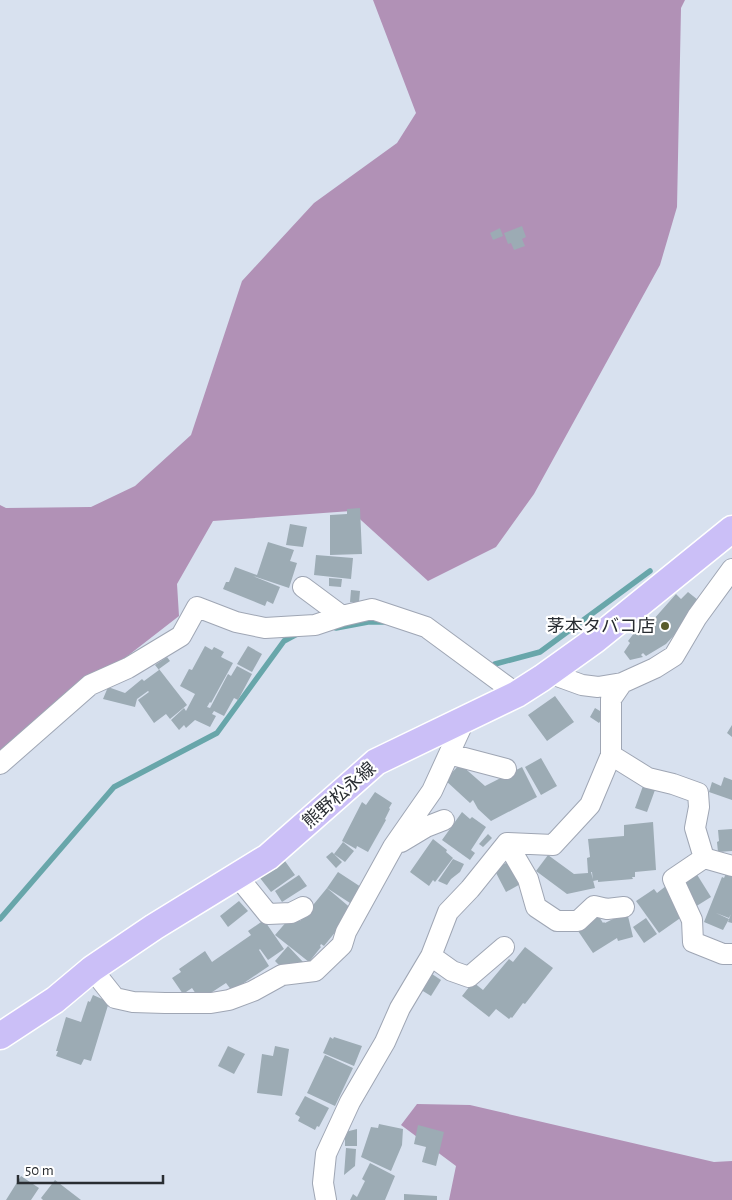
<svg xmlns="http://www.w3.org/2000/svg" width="732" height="1200" viewBox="0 0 732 1200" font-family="'Alegreya Sans','Noto Sans JP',sans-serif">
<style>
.forest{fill:#b191b6}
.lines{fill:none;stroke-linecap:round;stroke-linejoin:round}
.stream{stroke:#68a6aa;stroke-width:5.5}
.building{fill:#9cabb4}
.minor-casing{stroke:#9fa6b4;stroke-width:22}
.major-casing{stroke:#fff;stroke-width:29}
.minor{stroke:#fff;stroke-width:20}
.major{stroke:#cbbff7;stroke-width:26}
.poi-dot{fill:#595c2a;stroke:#fff;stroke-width:2}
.labels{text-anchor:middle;stroke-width:4.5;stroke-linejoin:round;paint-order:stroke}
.poi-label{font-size:18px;fill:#292d32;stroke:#fff;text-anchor:end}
.street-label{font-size:18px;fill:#292d32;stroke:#fff}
</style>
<rect width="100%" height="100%" fill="#d8e1ef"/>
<path class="forest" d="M373 0H685L681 8 677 207 660 265 534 494 496 547 428 581 351 511 213 521 177 584 179 616 0 755V505L6 508 91 507 135 486 191 435 242 281 314 203 397 143 416 113Z
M417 1104 470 1105 714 1162 732 1161V1200H449L456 1166 401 1125Z"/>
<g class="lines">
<path class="stream" d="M336 628 368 622H386
M495 664 540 652 650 571
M0 919 114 787 217 733 284 641 297 634"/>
</g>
<path class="building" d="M522 226 526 237 522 239 525 246 514 250 511 243 508 244 504 233Z
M500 228 503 236 493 240 490 233Z
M360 508 362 554 330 555V515L347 514V509Z
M290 524 307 527 303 547 286 545Z
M268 542 294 550 290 561 297 563 289 588 253 576 280 587 273 604 267 601 265 606 223 589 226 582H229L235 567 257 575Z
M316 555 353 558 351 579 314 575Z
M329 578 342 579 341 587 329 586Z
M351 590 360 591 359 602H350Z
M688 592 703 604 666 644 646 656 643 653 641 655 643 657 630 660 624 652 630 643 628 641 641 624 646 628 676 594 681 599Z
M205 646 212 650 214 647 224 652 221 657 233 663 211 703 210 702 207 707 210 708 228 674 231 676 237 666 252 674 238 700 234 698 224 716 214 711 212 714 216 716 210 727 195 720 186 728 184 725 179 730 171 720 184 708 186 711 195 694 180 686 189 669 192 670Z
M248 646 262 654 252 672 237 664Z
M167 657 170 661 159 669 187 705 170 719 166 714 154 723 138 700 149 692 148 691 137 699 135 707 103 699 108 687 125 693 142 679 144 681 159 670 155 665Z
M555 696 574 722 547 741 528 715Z
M595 708 605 714 599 723 590 717Z
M732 725V737L727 733Z
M541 758 557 786 541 795 525 767Z
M460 764 485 786 522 767 537 797 491 821 478 809 473 800 470 803 445 780Z
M724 777 732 780V800L709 792 712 782 721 786Z
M643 786 655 790 647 812 635 808Z
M375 792 392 803 389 808 390 809 385 819 386 820 368 852 357 846 356 849 342 841 362 802 366 805Z
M462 812 470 819 472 817 486 827 471 850 475 853 470 860 442 840Z
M653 822 656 870 635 872V877H632L633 879 598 882V880L593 881 592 872H591L595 888 567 894 536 871 548 855 574 874 588 873 587 858 590 857 588 839 624 836V825Z
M732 829V851L718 852 717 842 719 841 718 830Z
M488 834 492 838 483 847 479 844Z
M433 839 447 850 446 852 453 858 435 882 433 880 429 886 410 872Z
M343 842 354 851 345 862 334 854Z
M332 852 342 862 336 868 326 857Z
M453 859 464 864 460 872 451 879 447 885 438 881Z
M512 860 524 882 506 892 494 869Z
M285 861 295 875 271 892 260 878Z
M727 871 732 873V923L728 922 731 914 729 918 716 913 729 919 723 930 704 922 722 877 724 878Z
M338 872 361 887 350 903 327 888Z
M696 873 711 897 695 907 680 884Z
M299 875 307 886 282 902 275 891Z
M666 886 686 914 659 933 636 901 654 889 657 893Z
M327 888 353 910 324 946 321 944 320 946 321 947 309 962 275 935 288 920 294 916 300 921Z
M239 901 248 911 228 927 220 916Z
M627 912 633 937 618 941 617 938 593 953 576 928 598 915 603 923 604 922 605 923 613 919V915Z
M646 918 657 934 644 943 633 927Z
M264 920 284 949 268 960 260 949 259 950 269 966 232 991 226 983 200 1000 192 988 183 994 172 978 181 972 179 969 205 951 212 962 251 935 248 931Z
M288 946 304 963 284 970 275 961Z
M525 947 553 968 525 1004 523 1003 512 1018 511 1017 509 1019 496 1009 489 1017 462 996 473 982 483 990 509 959 513 962Z
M429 972 441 980 431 996 418 988Z
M93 995 109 1002 91 1061 84 1059 81 1065 56 1056 58 1051H56L66 1017 81 1022 88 1001 90 1002Z
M330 1037 333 1039 334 1037 362 1046 354 1066 323 1053Z
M228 1046 245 1054 234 1074 218 1066Z
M275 1046 289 1049 282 1096 257 1093 262 1054 273 1056Z
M325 1055 353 1068 335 1106 307 1093Z
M305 1096 329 1108 319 1127 317 1126 315 1130 298 1121 300 1117 295 1114Z
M379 1124 403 1129 402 1145 391 1171 361 1157 371 1127 378 1128Z
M418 1125 444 1132 436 1166 422 1162 426 1147 414 1144Z
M357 1129V1146H345V1132Z
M346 1148 356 1149 355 1166 344 1175Z
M370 1163 395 1176 385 1200H350L353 1194 357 1197 365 1181 362 1179Z
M21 1176 39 1188 31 1200H6Z
M55 1180 81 1200H43L41 1198Z
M404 1194 437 1196V1200H404Z"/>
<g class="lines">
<g class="minor-casing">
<path id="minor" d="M303 587 342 616
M549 673 582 685 598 687 622 683
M449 754 506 769
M611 755 648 778 673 784 698 793 699 807 695 828 704 858 732 866
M0 764 90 685 128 668 181 636 197 607 236 622 265 628 315 625 342 616 372 609 426 627 517 694
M401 842 426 827 444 820
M507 843 528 879 536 907 557 921H578L594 906 607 909 624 907
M704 858 673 879 692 920 693 942 723 954H732
M238 877 268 914 291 913 303 907
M431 956 452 971 469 977 504 947
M92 969 115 998 133 1002 165 1003H211L229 1000 253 991 282 975 315 971 342 945 346 932 393 847 432 791 465 719
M326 1200 323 1183 326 1154 350 1102 385 1042 400 1008 431 956 448 912 470 889 507 843 553 845 590 805 611 755V699L622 683 655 668 674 656 697 617 732 569"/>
</g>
<g class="major-casing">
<path id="major" d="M0 1036 55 1000 92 969 154 927 268 857 376 762 517 694 542 678 595 640 732 529"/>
</g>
<use href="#minor" class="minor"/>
<use href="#major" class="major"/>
</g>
<circle class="poi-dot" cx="665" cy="626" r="5"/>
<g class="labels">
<g class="poi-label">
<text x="655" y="632">茅本タバコ店</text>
</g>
<g class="street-label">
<text transform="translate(339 795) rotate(-41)" y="6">熊野松永線</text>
</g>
</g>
<path d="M18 1175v8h145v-8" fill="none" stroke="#292d32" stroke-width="2.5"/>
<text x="25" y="1175" font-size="15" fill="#292d32" stroke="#ffffff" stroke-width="4" paint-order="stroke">50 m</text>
</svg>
